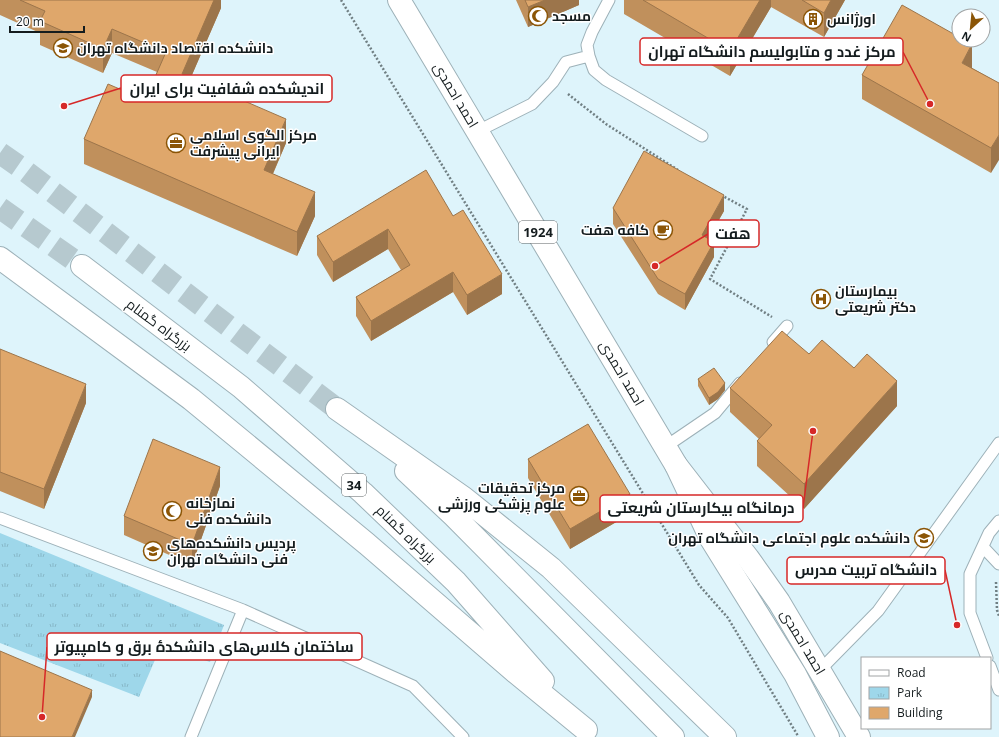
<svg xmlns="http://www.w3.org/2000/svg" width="999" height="737" viewBox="0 0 999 737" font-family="'Open Sans',Cairo,sans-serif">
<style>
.park{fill:url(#park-tufts)}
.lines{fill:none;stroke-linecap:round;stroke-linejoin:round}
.trunk-tunnel{stroke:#b6c9cf;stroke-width:22;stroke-dasharray:22 11;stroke-linecap:butt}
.service-casing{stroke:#9db1b8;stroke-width:13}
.primary-casing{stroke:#9db1b8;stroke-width:24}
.trunk-casing{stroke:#9db1b8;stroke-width:24}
.path{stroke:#707f83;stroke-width:2.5;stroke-dasharray:2 2;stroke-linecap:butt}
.service{stroke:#fff;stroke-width:11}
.primary{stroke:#fff;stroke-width:22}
.trunk{stroke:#fff;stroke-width:22}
.wall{fill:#c0905c}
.shaded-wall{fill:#9c754b}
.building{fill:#dfa76b;stroke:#9c754b}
.labels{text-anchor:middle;stroke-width:3;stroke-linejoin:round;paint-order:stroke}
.shield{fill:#fff;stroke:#5a6062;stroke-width:1}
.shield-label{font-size:13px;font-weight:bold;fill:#141c1e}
.poi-label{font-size:14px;font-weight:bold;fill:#141c1e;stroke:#fff;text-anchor:start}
.street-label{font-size:14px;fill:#141c1e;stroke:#fff}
.leader{fill:none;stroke:#d62828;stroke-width:1.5}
.callout-dot{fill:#d62828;stroke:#fff;stroke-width:1.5}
.callout{fill:#fff;stroke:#d62828;stroke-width:1.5}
.callout-label{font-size:15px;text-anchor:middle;font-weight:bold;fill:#141c1e}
</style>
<defs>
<pattern id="park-tufts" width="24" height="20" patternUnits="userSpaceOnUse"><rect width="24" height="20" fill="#9ed7ea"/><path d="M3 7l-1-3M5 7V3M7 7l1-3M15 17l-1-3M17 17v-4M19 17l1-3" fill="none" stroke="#87b8c8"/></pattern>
</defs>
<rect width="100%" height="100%" fill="#def4fb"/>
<path class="park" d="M0 533 224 625 210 662 161 646 139 697 0 643Z"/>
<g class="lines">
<path class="trunk-tunnel" d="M0 153 20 167 337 409
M0 208 82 266"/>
<g class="service-casing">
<path id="service" d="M609 0 592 32 587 45 589 56 594 70 606 80 702 136
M478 131 532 104 553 82 566 62 589 56
M773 342 787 326
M665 447 715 413 740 383
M0 518 243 610 413 686 463 737
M983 547 999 564
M987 658 970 613V574L989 533 999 521
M990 666 999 690
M820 670 878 611 999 443
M191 737 243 610"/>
</g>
<g class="primary-casing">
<path id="primary" d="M399 0 676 465 748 558 779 602 859 737"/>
</g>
<g class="trunk-casing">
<path id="trunk" d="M0 258 191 399 367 544 514 671 586 730
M82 266 241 387 363 493 456 582 543 681
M337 409 464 498 551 568 725 737
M676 465 711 539 795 674 828 737
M406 471 454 516 673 737"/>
</g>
<path class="path" d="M341 0 699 585 728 618 798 736
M568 94 606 124 678 170
M721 195 747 209 710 279 772 317
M996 582 997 610 999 616"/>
<use href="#service" class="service"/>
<use href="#primary" class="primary"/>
<use href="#trunk" class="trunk"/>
</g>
<path class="wall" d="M0 0H221V8L191 77 286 143 273 174 315 216 297 256 84 164V139L145 100 157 72 112 53 103 73 40 45V33L0 15Z
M516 0H579V5L528 27Z
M624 0H845L824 37 771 7 730 76 624 14Z
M972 68 999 83 991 173 862 99V75Z
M613 208 724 211 708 238 714 257 685 310 658 294 613 224Z
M453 216 502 294 467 315 453 292 371 341 356 316V297L401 270 388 249 333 282 317 255V236Z
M0 349 86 403 44 509 0 491Z
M809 354 854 368 897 406 804 509 757 466V441L759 439 730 412V388Z
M698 379 725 390 718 399 709 405 698 386Z
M528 459 630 514 570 549 528 478Z
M220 486 192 565 124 535V516Z"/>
<path class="shaded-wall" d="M214 0H221V8L182 98V74Z
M545 0H579V5L528 27V7Z
M760 0H771V7L730 76V51Z
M831 0H845L824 37V13Z
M112 29V53L103 73V49Z
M972 44V69L962 63Z
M286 119V143L264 194V170Z
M999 135V160L991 173V148Z
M315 192V216L297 256V232Z
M724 195V211L702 250V235Z
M388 229V249L333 282V262Z
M714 242V257L685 310V294Z
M453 272V292L371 341V321Z
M502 274V294L467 315V295Z
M897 381V406L804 509V484Z
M725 383V390L718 399 709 405V398Z
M86 384V403L44 509V489Z
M220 467V486L192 565V545Z
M630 494V514L570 549V529Z
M92 690V697L75 737H72Z"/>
<path class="building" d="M20 0H214L182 74 286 119 264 170 315 192 297 232 84 139 108 84 145 100 166 52 112 29 103 49 40 21 45 11Z
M525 0H545L528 7Z
M643 0H760L730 51Z
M802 0H831L824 13Z
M902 5 959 37V40H964L972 44 962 63 999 83V135L991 148 862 75Z
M644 151 724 195 702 235 714 242 685 294 658 279 613 208Z
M426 170 453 216 463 210 502 274 467 295 453 272 371 321 356 297 410 265 388 229 333 262 317 236Z
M782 331 809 354 822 340 854 368 867 354 897 381 804 484 757 441 772 425 730 388Z
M0 349 86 384 44 489 0 472Z
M714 368 725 383 718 392 709 398 698 379Z
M588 424 630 494 570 529 528 459Z
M153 439 220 467 192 545 124 516Z
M0 651 92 690 72 737H0Z"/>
<defs>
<g id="mosque-ring" transform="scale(1)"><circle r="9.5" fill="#fff" stroke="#8b5506" stroke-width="1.5"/><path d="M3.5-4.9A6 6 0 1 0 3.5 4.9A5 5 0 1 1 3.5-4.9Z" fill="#8b5506"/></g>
<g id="building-ring" transform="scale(1)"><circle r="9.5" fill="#fff" stroke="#8b5506" stroke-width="1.5"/><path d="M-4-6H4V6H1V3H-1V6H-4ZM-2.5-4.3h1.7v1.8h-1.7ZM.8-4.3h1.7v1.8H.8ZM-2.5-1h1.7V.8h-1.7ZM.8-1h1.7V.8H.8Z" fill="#8b5506"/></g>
<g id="university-ring" transform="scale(1)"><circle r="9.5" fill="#fff" stroke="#8b5506" stroke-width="1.5"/><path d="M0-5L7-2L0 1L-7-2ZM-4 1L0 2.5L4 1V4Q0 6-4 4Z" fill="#8b5506"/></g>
<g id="office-ring" transform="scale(1)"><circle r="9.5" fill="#fff" stroke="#8b5506" stroke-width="1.5"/><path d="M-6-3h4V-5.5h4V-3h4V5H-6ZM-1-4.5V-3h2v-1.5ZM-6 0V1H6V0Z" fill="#8b5506"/></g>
<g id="cafe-ring" transform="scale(1)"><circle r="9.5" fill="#fff" stroke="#8b5506" stroke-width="1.5"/><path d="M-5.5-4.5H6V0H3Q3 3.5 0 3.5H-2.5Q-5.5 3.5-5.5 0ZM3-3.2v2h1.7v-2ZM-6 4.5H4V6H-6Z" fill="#8b5506"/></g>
<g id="hospital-ring" transform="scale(1)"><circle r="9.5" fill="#fff" stroke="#8b5506" stroke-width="1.5"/><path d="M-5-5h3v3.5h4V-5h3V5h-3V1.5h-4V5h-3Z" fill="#8b5506"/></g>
</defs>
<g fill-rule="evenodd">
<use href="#mosque-ring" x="538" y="16"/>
<use href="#building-ring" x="813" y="19"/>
<use href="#university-ring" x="63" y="48"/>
<use href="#office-ring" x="176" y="143"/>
<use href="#cafe-ring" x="663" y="230"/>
<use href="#hospital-ring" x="821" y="299"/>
<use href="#office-ring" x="579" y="496"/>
<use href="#mosque-ring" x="172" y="511"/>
<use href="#university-ring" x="924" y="538"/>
<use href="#university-ring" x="153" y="551"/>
</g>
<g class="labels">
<g class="shield">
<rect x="519" y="221" width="38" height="22" rx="3"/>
<rect x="342" y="474" width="24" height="22" rx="3"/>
</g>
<g class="shield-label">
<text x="538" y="237">1924</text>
<text x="354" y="490">34</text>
</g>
<g class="poi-label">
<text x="552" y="21">مسجد</text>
<text x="827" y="24">اورژانس</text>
<text x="77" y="53">دانشکده اقتصاد دانشگاه تهران</text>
<text x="190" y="140">مرکز الگوی اسلامی<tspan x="190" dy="16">ایرانی پیشرفت</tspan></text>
<text x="649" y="235" text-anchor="end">کافه هفت</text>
<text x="835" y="296">بیمارستان<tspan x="835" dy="16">دکتر شریعتی</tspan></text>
<text x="565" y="493" text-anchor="end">مرکز تحقیقات<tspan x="565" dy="16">علوم پزشکی ورزشی</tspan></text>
<text x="186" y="508">نمازخانه<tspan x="186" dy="16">دانشکده فنی</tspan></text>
<text x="910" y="543" text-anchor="end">دانشکده علوم اجتماعی دانشگاه تهران</text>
<text x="167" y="548">پردیس دانشکده‌های<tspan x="167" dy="16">فنی دانشگاه تهران</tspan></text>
</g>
<g class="street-label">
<text transform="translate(456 95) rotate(59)" y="5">احمد احمدی</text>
<text transform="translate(159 325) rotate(37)" y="5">بزرگراه گمنام</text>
<text transform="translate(622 373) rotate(59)" y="5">احمد احمدی</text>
<text transform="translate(406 534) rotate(44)" y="5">بزرگراه گمنام</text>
<text transform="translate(803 642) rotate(59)" y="5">احمد احمدی</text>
</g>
</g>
<path class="leader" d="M930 104L903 52M64 106L121 88M655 266L708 234M813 431L803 508M957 625L945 570M42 717L47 647"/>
<g class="callout-dot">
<circle cx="930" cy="104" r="4"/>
<circle cx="64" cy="106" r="4"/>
<circle cx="655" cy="266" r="4"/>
<circle cx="813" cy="431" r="4"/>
<circle cx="957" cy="625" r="4"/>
<circle cx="42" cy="717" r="4"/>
</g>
<g class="callout">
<rect x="640" y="38" width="263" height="27" rx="4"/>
<rect x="121" y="75" width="211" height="27" rx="4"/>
<rect x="708" y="220" width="51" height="27" rx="4"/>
<rect x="600" y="495" width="203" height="27" rx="4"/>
<rect x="787" y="557" width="158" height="27" rx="4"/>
<rect x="47" y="633" width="315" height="27" rx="4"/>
</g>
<g class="callout-label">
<text x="772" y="57">مرکز غدد و متابولیسم دانشگاه تهران</text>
<text x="227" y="94">اندیشکده شفافیت برای ایران</text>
<text x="733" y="239">هفت</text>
<text x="701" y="513">درمانگاه بیکارستان شریعتی</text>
<text x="866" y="575">دانشگاه تربیت مدرس</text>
<text x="204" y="652">ساختمان کلاس‌های دانشکدهٔ برق و کامپیوتر</text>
</g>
<rect x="861" y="657" width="130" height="72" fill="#ffffff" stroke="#a1a4a5"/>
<rect x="869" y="670" width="20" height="6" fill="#ffffff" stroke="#a1a4a5"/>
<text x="897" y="677" font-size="12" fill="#141c1e">Road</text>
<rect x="869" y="687" width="20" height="12" fill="url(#park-tufts)" stroke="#a1a4a5"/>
<text x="897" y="697" font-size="12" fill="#141c1e">Park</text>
<rect x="869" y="707" width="20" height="12" fill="#dfa76b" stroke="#a1a4a5"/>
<text x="897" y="717" font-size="12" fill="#141c1e">Building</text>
<g transform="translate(971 28) rotate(207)"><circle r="19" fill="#ffffff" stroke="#a1a4a5"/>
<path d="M0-3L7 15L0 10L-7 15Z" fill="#8b5506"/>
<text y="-6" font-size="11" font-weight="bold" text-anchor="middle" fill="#141c1e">N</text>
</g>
<path d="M10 26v6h74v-6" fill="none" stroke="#141c1e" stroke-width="2"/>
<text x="16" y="26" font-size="12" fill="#141c1e" stroke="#ffffff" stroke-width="3" paint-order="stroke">20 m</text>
</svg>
